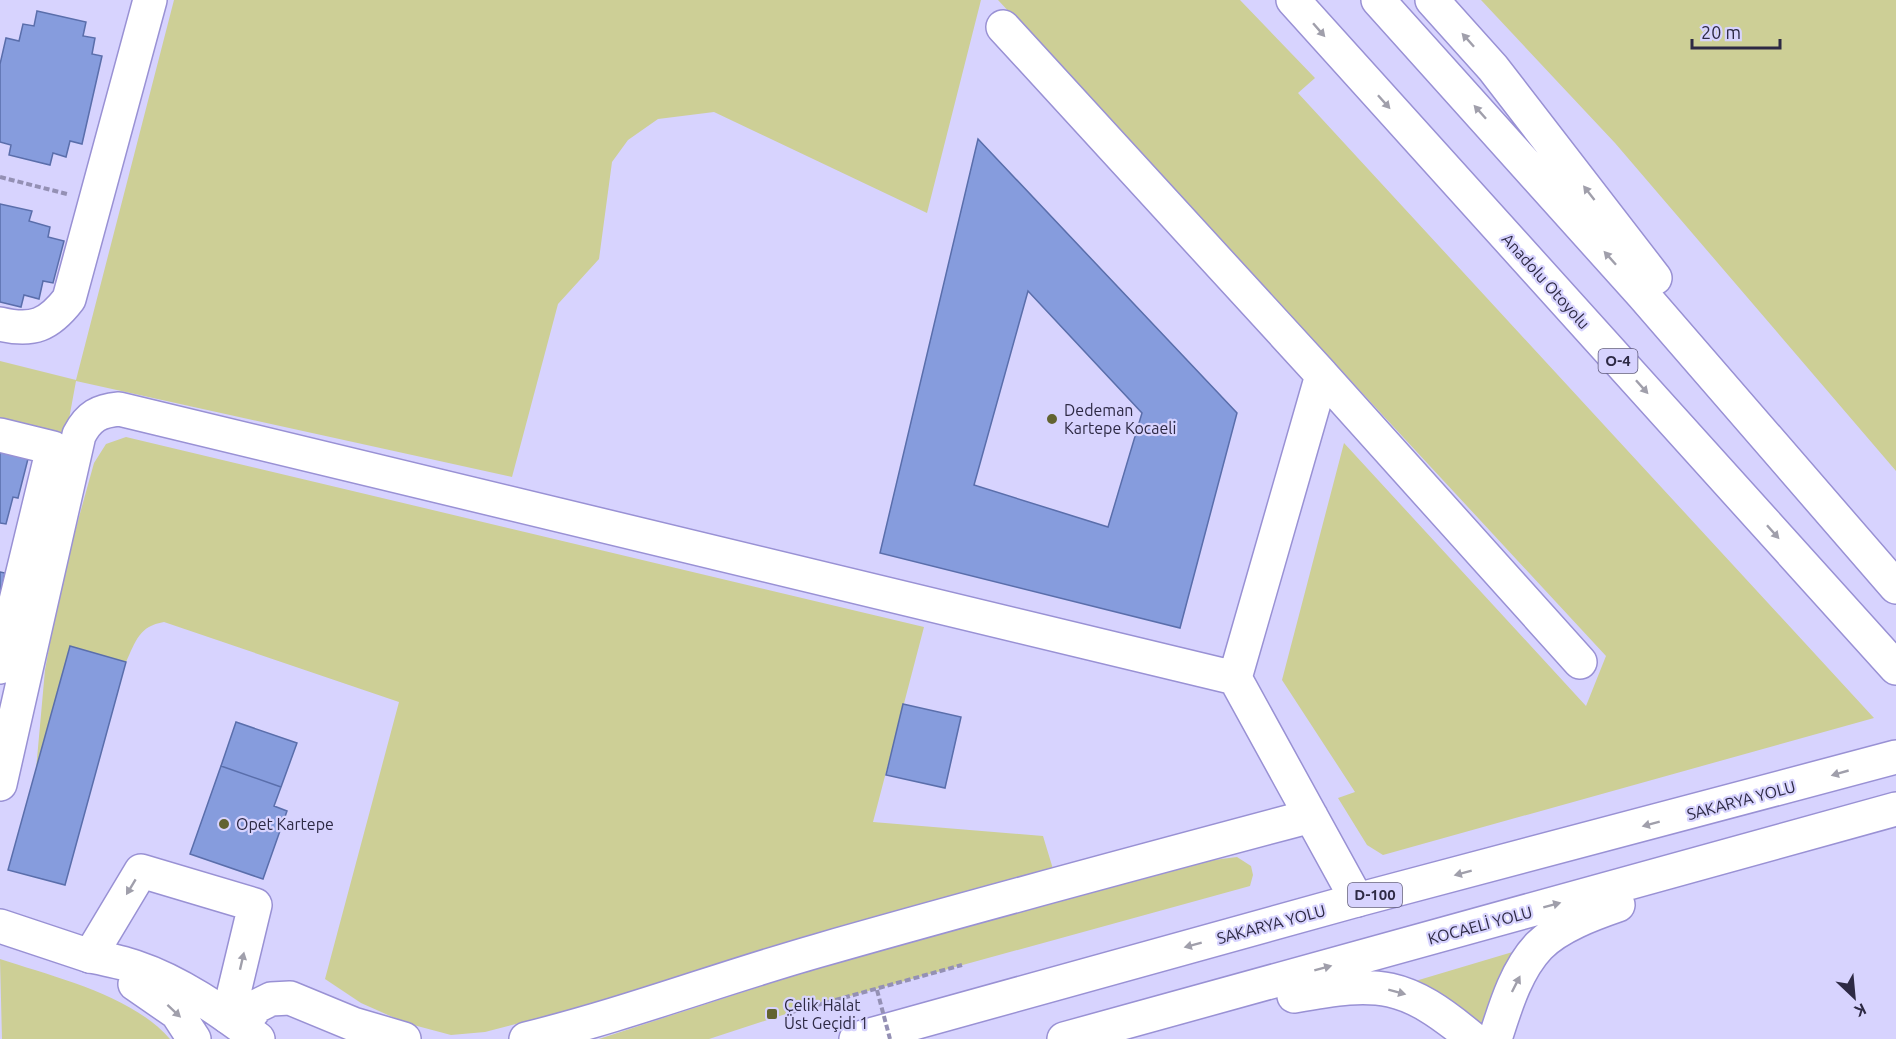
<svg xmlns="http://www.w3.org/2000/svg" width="1896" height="1039" viewBox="0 0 1896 1039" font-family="Ubuntu,sans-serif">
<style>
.green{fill:#cdcf96}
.building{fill:#869cdd;stroke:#5a6eab;stroke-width:1.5;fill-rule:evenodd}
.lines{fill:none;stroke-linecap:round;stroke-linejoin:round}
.minor-casing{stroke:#9991d4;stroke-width:36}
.highway-casing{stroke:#9991d4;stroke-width:36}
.path{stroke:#9490b4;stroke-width:4;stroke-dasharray:6 3;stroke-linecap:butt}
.minor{stroke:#fff;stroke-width:33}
.highway{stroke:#fff;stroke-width:33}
.path-bridge{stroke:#9490b4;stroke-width:4;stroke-dasharray:6 3;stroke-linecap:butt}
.oneway{fill:#a09fab}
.poi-dot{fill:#626330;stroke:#d7d3fe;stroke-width:2}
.labels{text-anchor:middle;stroke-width:4.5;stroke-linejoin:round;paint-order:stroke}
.shield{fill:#d7d3fe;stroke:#605c7c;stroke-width:1.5}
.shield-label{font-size:15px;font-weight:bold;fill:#2d2944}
.street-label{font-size:16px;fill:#2d2944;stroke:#d7d3fe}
.poi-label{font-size:16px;fill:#2d2944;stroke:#d7d3fe;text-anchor:start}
</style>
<rect width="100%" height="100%" fill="#d7d3fe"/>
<path class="green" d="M174 0H981L927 213 714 112 658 119 628 140 612 162 599 259 558 304 512 477 76 381 65 441 0 424V361L76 380Z
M998 0H1240L1315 78 1298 93 1874 718 1383 855 1367 845 1338 798 1355 792 1282 680 1344 443 1586 706 1606 656Z
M1481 0H1896V471L1615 143Z
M126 437 924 627 873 822 1043 836 1053 869 662 986 485 1032 451 1035 406 1023 361 1003 325 979 399 702 164 622C139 626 136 641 126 662L70 647 36 770 45 670 61 582 94 463 106 444Z
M1237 857 1251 866 1253 875 1250 886 792 1012 709 1039H599L841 960 1206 861Z
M1516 951 1485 1033 1465 1011 1412 982Z
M0 959C54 977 132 995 170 1039H2Z"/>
<path class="building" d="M37 11 86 22 83 36 95 38 92 54 102 56 82 144 70 141 66 157 53 153 50 165 9 155 11 145 0 142V64L6 38 19 41 23 24 34 26Z
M978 139 1237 413 1180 628 880 553ZM1028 291 1142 413 1108 527 974 485Z
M0 204 32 211 29 221 50 227 48 237 64 241 53 283 43 281 39 299 24 295 21 307 0 302Z
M0 444 30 451 18 498 13 497 6 524 0 523Z
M0 572 5 573 0 599Z
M70 646 126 662 65 885 8 870Z
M903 704 961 717 945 788 886 775Z
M236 722 297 743 281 787 221 766Z
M221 766 281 787 274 806 287 811 263 879 190 854Z"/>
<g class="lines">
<g class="minor-casing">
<path id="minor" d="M1003 27 1322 375 1235 678
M0 324C33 332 49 325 69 299L150 0
M1322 375 1580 662
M0 435 53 448 0 667
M0 784 79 435C89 416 99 411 119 409L1235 678 1357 900
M0 926 90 956 141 871 255 905 228 1017
M241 1026 257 1006 271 999 290 998 353 1024 404 1039
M526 1039C624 1015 719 979 817 951 981 904 1146 860 1311 816"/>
</g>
<g class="highway-casing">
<path id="highway" d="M1293 0 1896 668
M1378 0 1643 295 1896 587
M1432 0 1493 68 1655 278
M90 956C105 959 121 962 135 967 180 982 221 1011 258 1039
M135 984 177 1013 194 1039
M1294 996C1380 980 1405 982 1473 1039
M856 1039 1357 900 1896 757
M1064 1039 1896 809
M1495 1039C1505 1008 1516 970 1539 946 1559 926 1592 914 1618 905"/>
</g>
<path class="path" d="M0 177 67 194
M792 1012 962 965"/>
<use href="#minor" class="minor"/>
<use href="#highway" class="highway"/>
<path class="path-bridge" d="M877 990 890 1039"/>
</g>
<defs><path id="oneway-solid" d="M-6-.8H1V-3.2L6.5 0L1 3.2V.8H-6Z" transform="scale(1.5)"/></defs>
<g class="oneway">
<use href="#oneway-solid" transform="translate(1319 30) rotate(49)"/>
<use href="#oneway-solid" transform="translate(1468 40) rotate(-132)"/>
<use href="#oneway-solid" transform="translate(1384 102) rotate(48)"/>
<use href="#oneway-solid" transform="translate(1480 112) rotate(-132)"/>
<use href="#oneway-solid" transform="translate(1589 193) rotate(-128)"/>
<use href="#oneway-solid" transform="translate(1610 258) rotate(-132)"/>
<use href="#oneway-solid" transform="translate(1642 387) rotate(48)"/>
<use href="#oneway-solid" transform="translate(1773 532) rotate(48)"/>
<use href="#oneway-solid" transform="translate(1840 773) rotate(164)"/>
<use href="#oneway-solid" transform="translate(1651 824) rotate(165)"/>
<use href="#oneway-solid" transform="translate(1463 873) rotate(165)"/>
<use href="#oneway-solid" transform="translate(131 887) rotate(121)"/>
<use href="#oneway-solid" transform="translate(1552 905) rotate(-15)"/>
<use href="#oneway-solid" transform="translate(1193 945) rotate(165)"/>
<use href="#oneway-solid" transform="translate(242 961) rotate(-77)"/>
<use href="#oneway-solid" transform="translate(1323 968) rotate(-15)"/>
<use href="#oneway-solid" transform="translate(1516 984) rotate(-63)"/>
<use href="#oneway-solid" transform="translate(1397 992) rotate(15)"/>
<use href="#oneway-solid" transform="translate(174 1011) rotate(43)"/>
</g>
<g class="poi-dot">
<circle cx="1052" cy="419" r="6"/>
<circle cx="224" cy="824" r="6"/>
<rect x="766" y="1008" width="12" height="12" rx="3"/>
</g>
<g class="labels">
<g class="shield">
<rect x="1598.5" y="349" width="39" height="24" rx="4.5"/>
<rect x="1348" y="883" width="54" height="24" rx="4.5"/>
</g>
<g class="shield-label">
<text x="1618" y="366">O-4</text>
<text x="1375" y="900">D-100</text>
</g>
<g class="street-label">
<text transform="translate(1546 281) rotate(48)" y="6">Anadolu Otoyolu</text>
<text transform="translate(1741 800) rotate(-15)" y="6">SAKARYA YOLU</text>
<text transform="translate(1271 924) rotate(-15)" y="6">SAKARYA YOLU</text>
<text transform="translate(1480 925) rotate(-15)" y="6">KOCAELİ YOLU</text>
</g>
<g class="poi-label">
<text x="1064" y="416">Dedeman<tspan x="1064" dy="18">Kartepe Kocaeli</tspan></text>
<text x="236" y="830">Opet Kartepe</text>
<text x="784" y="1011">Çelik Halat<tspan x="784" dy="18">Üst Geçidi 1</tspan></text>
</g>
</g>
<g transform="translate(1854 997) rotate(154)" stroke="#d7d3fe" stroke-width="4.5" paint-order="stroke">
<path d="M0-4.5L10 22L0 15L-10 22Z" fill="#2d2944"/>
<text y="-9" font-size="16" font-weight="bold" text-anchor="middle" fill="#2d2944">K</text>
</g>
<path d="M1692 39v9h88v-9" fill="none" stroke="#2d2944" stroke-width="3"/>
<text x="1701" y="39" font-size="18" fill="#2d2944" stroke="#d7d3fe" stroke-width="4.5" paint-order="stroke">20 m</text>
</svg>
